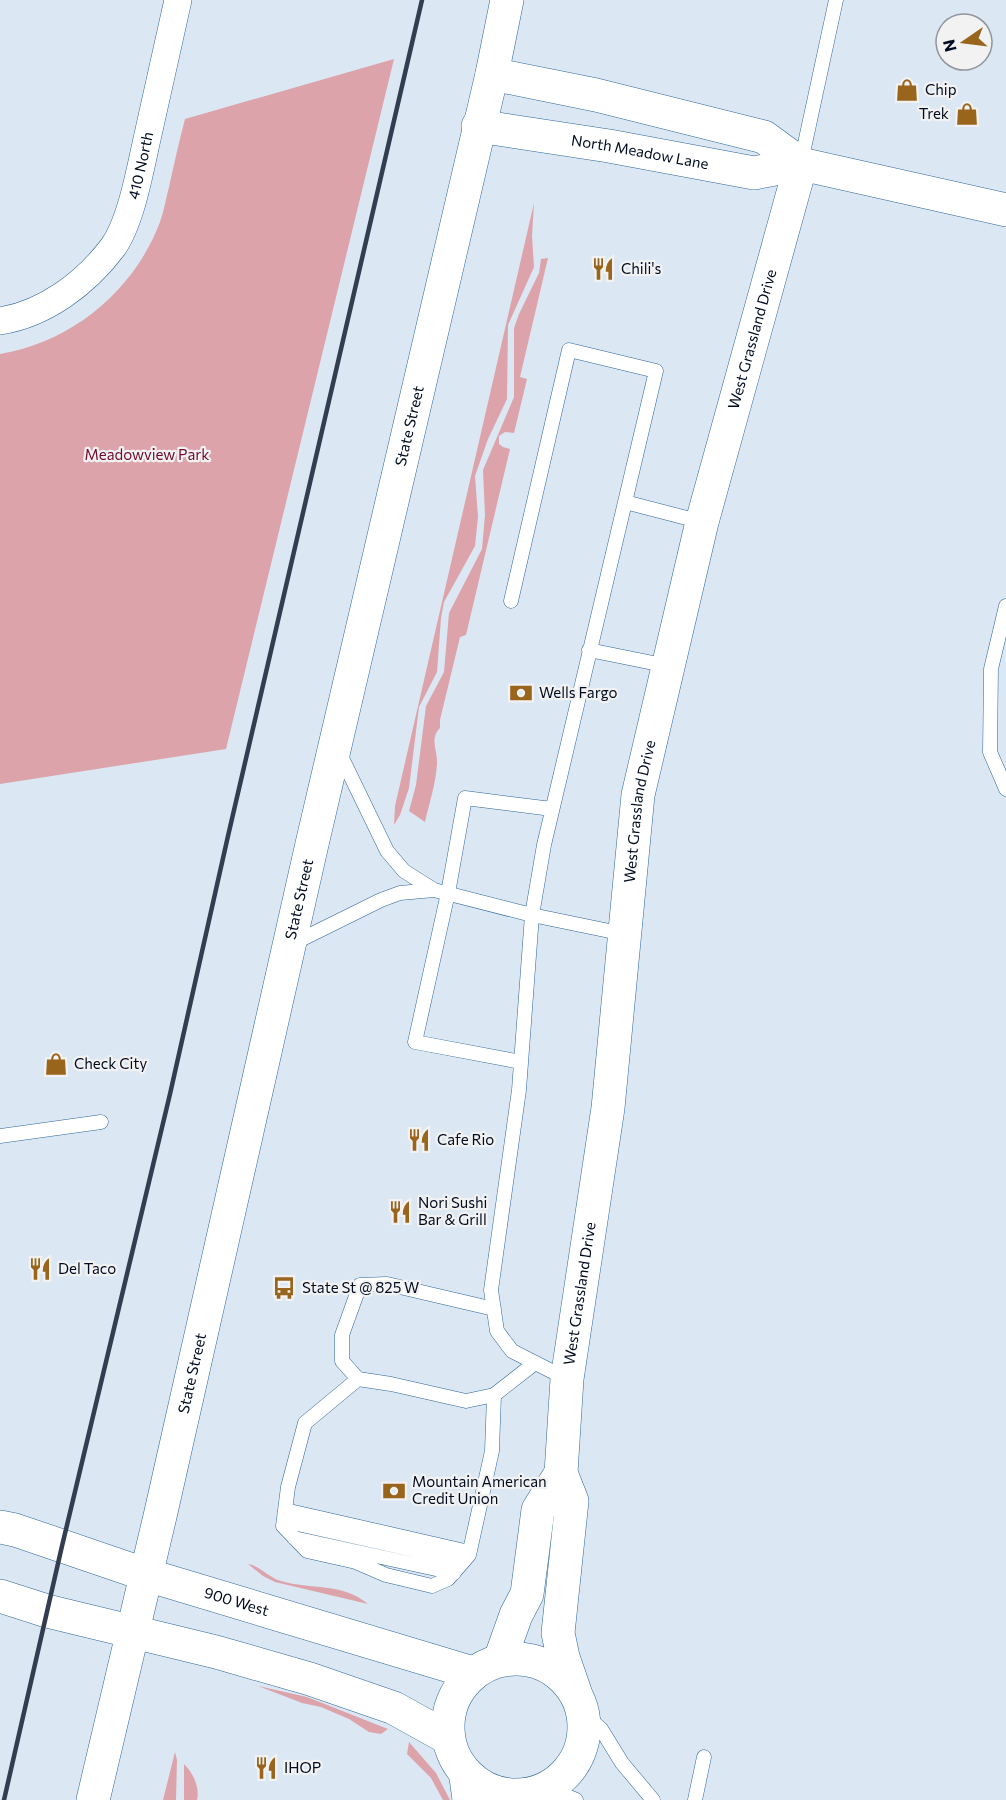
<svg xmlns="http://www.w3.org/2000/svg" width="1006" height="1800" viewBox="0 0 1006 1800" font-family="Commissioner,sans-serif">
<style>
.green{fill:#dda3ab}
.lines{fill:none;stroke-linecap:round;stroke-linejoin:round}
.lane-casing{stroke:#2d669b;stroke-width:15}
.street-casing{stroke:#2d669b;stroke-width:28}
.secondary-casing{stroke:#2d669b;stroke-width:34}
.primary-casing{stroke:#2d669b;stroke-width:34}
.lane{stroke:#fff;stroke-width:14}
.street{stroke:#fff;stroke-width:27}
.secondary{stroke:#fff;stroke-width:33}
.primary{stroke:#fff;stroke-width:33}
.rail{stroke:#323d50;stroke-width:4.5}
.labels{text-anchor:middle;stroke-width:4.5;stroke-linejoin:round;paint-order:stroke}
.poi-label{font-size:15px;fill:#000b20;stroke:#f2f2f2;text-anchor:start}
.street-label{font-size:15px;fill:#000b20;stroke:#f2f2f2}
.park-label{font-size:15px;fill:#72092d;stroke:#f2f2f2}
</style>
<rect width="100%" height="100%" fill="#dbe7f3"/>
<path class="green" d="M394 59 226 749 0 784V354C72 342 134 291 160 222 164 211 166 198 169 187 174 164 179 142 185 119Z
M534 203 532 236 534 267 508 325 507 399 488 439 475 476 478 517 475 546 444 602 441 618 437 672 419 707 409 788 400 815 394 825 395 806Z
M548 258 520 377 527 379 514 433 505 432 499 436V444L503 447 510 449 466 635 460 637 440 720V728C429 739 438 751 437 764 436 783 429 804 425 822L409 811 416 785 426 706 444 672 449 613 482 549 485 515 483 470 514 397V328L519 314 539 273 541 259Z
M248 1564C260 1566 269 1578 281 1581 311 1590 342 1582 368 1604L275 1582 263 1576Z
M258 1686 307 1697 388 1729 381 1734 369 1732 349 1719 321 1707 302 1703Z
M409 1742 436 1773 450 1800H443L431 1778 407 1754Z
M175 1752 177 1760 176 1800H163Z
M184 1764C193 1773 200 1787 197 1800H184Z"/>
<g class="lines">
<g class="lane-casing">
<path id="lane" d="M801 162 836 0
M625 502 702 522
M511 601 569 350 656 371 544 845 532 915 519 1090 491 1290 497 1331 512 1351 567 1379
M1006 606 991 669 990 752 1006 789
M589 650 668 666
M339 752 387 851 404 871 434 890
M294 943 381 900 400 893 434 890 532 915 624 934
M521 1062 415 1042 448 893 465 798 552 809
M0 1136 101 1122
M494 1309 387 1284 360 1285 342 1335V1361L358 1379 391 1384 466 1401 494 1395 535 1363
M358 1379 305 1423 288 1487 283 1526 307 1551 356 1562 386 1575 432 1586 448 1579 469 1555 492 1451 494 1395
M285 1510 469 1552
M284 1521 463 1561
M294 1538 454 1573
M582 1712 601 1729 622 1763 653 1800
M548 1788 576 1800
M695 1800 704 1757"/>
</g>
<g class="street-casing">
<g id="street">
<path id="s1" d="M0 321C45 314 86 283 113 247 131 222 140 170 147 139 157 93 168 46 178 0"/>
<path d="M462 1770 466 1800"/>
<path d="M534 1800 536 1793"/>
</g>
</g>
<g class="secondary-casing">
<g id="secondary">
<path d="M492 74 596 95 764 137 801 164"/>
<path id="s2" d="M478 126 609 146 754 173 801 164 1006 210"/>
<path id="s3" d="M0 1527 15 1530 147 1575 473 1673"/>
<path d="M0 1596 47 1611 216 1652 310 1679 394 1708 448 1738"/>
<circle cx="516" cy="1727" r="68"/>
<path d="M500 1660 516 1615 527 1594 538 1510 561 1473"/>
<path id="s4" d="M575 1692 563 1657 558 1633 572 1501 561 1473 567 1379 608 1108 638 795 702 522 801 164"/>
</g>
</g>
<g class="primary-casing">
<g id="primary">
<path id="s5" d="M93 1800 161 1512 312 844 492 74 507 0"/>
</g>
</g>
<use href="#lane" class="lane"/>
<use href="#street" class="street"/>
<use href="#secondary" class="secondary"/>
<use href="#primary" class="primary"/>
<path class="rail" d="M4 1800 62 1546 170 1094 228 836 422 0"/>
</g>
<defs>
<g id="shop-bare" transform="scale(1.8)"><path d="M-5-2.5h2.3a2.7 3.5 0 0 1 5.4 0H5L5.5 6h-11ZM-1.5-2.5h3a1.5 2.3 0 0 0-3 0Z" fill="#99651c" stroke="#f2f2f2" stroke-width="2.5" paint-order="stroke"/></g>
<g id="restaurant-bare" transform="scale(1.8)"><path d="M-5-6h1v4h1v-4h1v4h1v-4h1v5L-1.5 .5V6h-2V.5L-5-1ZM5-6V6H3V1.5H1.5Q1.5-4 5-6Z" fill="#99651c" stroke="#f2f2f2" stroke-width="2.5" paint-order="stroke"/></g>
<g id="bank-bare" transform="scale(1.8)"><path d="M-6-4H6V4H-6ZM0-2.3a2.3 2.3 0 1 0 0 4.6a2.3 2.3 0 1 0 0-4.6Z" fill="#99651c" stroke="#f2f2f2" stroke-width="2.5" paint-order="stroke"/></g>
<g id="bus-bare" transform="scale(1.8)"><path d="M-5-6H5V4H4V6H2V4H-2V6H-4V4H-5ZM-3.5-4V0h7V-4ZM-3.5 1.2v1.5H-2V1.2ZM2 1.2v1.5H3.5V1.2Z" fill="#99651c" stroke="#f2f2f2" stroke-width="2.5" paint-order="stroke"/></g>
</defs>
<g fill-rule="evenodd">
<use href="#shop-bare" x="907" y="90"/>
<use href="#shop-bare" x="967" y="114"/>
<use href="#restaurant-bare" x="603" y="269"/>
<use href="#bank-bare" x="521" y="693"/>
<use href="#shop-bare" x="56" y="1064"/>
<use href="#restaurant-bare" x="419" y="1140"/>
<use href="#restaurant-bare" x="400" y="1212"/>
<use href="#restaurant-bare" x="40" y="1269"/>
<use href="#bus-bare" x="284" y="1288"/>
<use href="#bank-bare" x="394" y="1491"/>
<use href="#restaurant-bare" x="266" y="1768"/>
</g>
<g class="labels">
<g class="poi-label">
<text x="925" y="95">Chip</text>
<text x="949" y="119" text-anchor="end">Trek</text>
<text x="621" y="274">Chili's</text>
<text x="539" y="698">Wells Fargo</text>
<text x="74" y="1069">Check City</text>
<text x="437" y="1145">Cafe Rio</text>
<text x="418" y="1208">Nori Sushi<tspan x="418" dy="17">Bar &amp; Grill</tspan></text>
<text x="58" y="1274">Del Taco</text>
<text x="302" y="1293">State St @ 825 W</text>
<text x="412" y="1487">Mountain American<tspan x="412" dy="17">Credit Union</tspan></text>
<text x="284" y="1773">IHOP</text>
</g>
<g class="street-label">
<text dy="5" stroke="none"><textPath href="#s2" startOffset="164">North Meadow Lane</textPath></text>
<text dy="5" stroke="none"><textPath href="#s1" startOffset="225">410 North</textPath></text>
<text dy="5" stroke="none"><textPath href="#s4" startOffset="1377">West Grassland Drive</textPath></text>
<text dy="5" stroke="none"><textPath href="#s5" startOffset="1410">State Street</textPath></text>
<text dy="5" stroke="none"><textPath href="#s4" startOffset="891">West Grassland Drive</textPath></text>
<text dy="5" stroke="none"><textPath href="#s5" startOffset="924">State Street</textPath></text>
<text dy="5" stroke="none"><textPath href="#s4" startOffset="405">West Grassland Drive</textPath></text>
<text dy="5" stroke="none"><textPath href="#s5" startOffset="438">State Street</textPath></text>
<text dy="5" stroke="none"><textPath href="#s3" startOffset="248">900 West</textPath></text>
</g>
<g class="park-label">
<text x="147" y="460">Meadowview Park</text>
</g>
</g>
<g transform="translate(964 42) rotate(256)"><circle r="28" fill="#f2f2f2" stroke="#91969e" stroke-width="1.5"/>
<path d="M0-4.5L10 22L0 15L-10 22Z" fill="#99651c"/>
<text y="-9" font-size="16" font-weight="bold" text-anchor="middle" fill="#000b20">N</text>
</g>
</svg>
